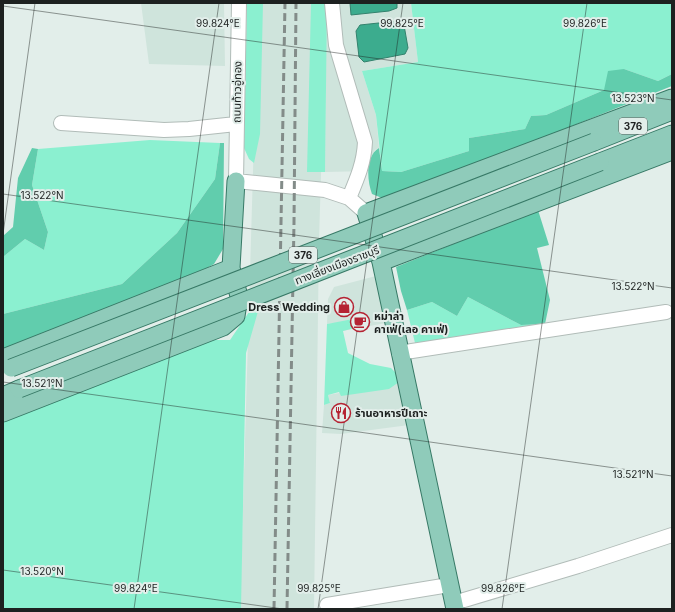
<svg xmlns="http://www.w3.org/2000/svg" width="675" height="612" viewBox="0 0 675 612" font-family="Inter,'Noto Sans Thai',sans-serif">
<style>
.built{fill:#cfe4dc}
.green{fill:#8bf0d0}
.forest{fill:#61cdad}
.water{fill:#3cac8e;stroke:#33826d}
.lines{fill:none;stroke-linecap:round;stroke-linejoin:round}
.minor-casing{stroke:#b1bcb8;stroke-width:16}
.major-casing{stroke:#377966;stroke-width:19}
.minor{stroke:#fff;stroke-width:14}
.major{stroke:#8fcbba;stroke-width:17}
.rail{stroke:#838c89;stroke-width:3;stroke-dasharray:8 4;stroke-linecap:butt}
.major-bridge-casing{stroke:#377966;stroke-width:19;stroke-linecap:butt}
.major-bridge{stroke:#8fcbba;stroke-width:17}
.ticks{fill:none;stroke:#1d2120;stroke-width:1;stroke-opacity:0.45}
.labels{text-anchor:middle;stroke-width:4;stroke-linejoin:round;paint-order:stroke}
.shield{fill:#e2eeea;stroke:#585e5d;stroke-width:1}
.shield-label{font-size:10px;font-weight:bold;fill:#1d2120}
.street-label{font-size:11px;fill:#1d2120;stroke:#e2eeea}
.poi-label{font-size:11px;font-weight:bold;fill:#1d2120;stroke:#e2eeea;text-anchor:start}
.ticks-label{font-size:10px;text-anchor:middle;fill:#1d2120;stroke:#e2eeea;stroke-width:4;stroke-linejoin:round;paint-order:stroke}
</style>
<rect width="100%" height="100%" fill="#e2eeea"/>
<path class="built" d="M141 3H224L225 66 149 64Z
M258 3H411L418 62 362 71 376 115 379 148 375 150 369 161V171L325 172 326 13 319 240 314 609H240Z
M376 276 386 323 336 332 333 323 327 324 328 299 334 287Z
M399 382 409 425 341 434 322 433 324 405 330 403 328 395Z"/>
<path class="green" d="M247 3H263L260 134 254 163 249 159 244 148Z
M311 3H327L325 172H307Z
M411 3H672V74L658 81 624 69 604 90 546 115 531 116 525 129 469 138V151L401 172 382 171 376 115 362 71 418 62Z
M150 140 220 143 215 179 177 233 122 284 3 314V257L25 239 44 250 48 232 32 185 38 149Z
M468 297 521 325 545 324 415 343 407 310 432 302 457 316Z
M259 308 246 353 241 609H3V419L213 340H230L249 312Z
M353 319 355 328 343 331 348 353 370 364 391 368 397 374 399 382 389 389 341 396 339 392 328 395 330 403 324 405 327 324Z"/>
<path class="forest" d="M624 69 658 81 672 74V86L394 197 382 198 372 194C367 181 365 156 379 148L382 171 401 172 469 151V138L525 129 531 116 546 115 604 90 608 71Z
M220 143H224L223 249 214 264 196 274 3 350V314L122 284 177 233 215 179Z
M32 148 38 149 32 185 48 232 44 250 25 239 3 257V236L13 227 18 178Z
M538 210 549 245 537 248 550 300 545 324 521 325 468 297 457 316 432 302 407 310 401 291 396 267Z"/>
<path class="water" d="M350 3H397V8L389 11 351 15Z
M397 21 404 25 408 48 405 54 364 62 359 57 356 31 360 25Z"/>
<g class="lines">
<g class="minor-casing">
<path id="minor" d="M239 3 236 181 325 190 349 198 366 213
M332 3 336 45 365 142C364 163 357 179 349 198
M61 123 164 130 189 129 236 124
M399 353 666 312
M454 603 578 566 672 535
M327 605 449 585"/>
</g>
<g class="major-casing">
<path id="major" d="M594 142 672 111
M600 162 672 134
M381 262 672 151
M231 268 236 181
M3 358 231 268 239 296 236 316 223 327 3 413
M3 396 19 389
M455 609 381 262 366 213 672 98"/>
</g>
<use href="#minor" class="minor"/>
<use href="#major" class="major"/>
<path class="rail" d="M274 609 285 3
M287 609 294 223 296 3"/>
<g class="major-bridge-casing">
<path id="major-bridge" d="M11 368 594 142
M19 389 600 162"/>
</g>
<use href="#major-bridge" class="major-bridge"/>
</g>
<path class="ticks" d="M3 6 672 100M3 194 672 288M3 234 35 3M3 382 672 476M3 570 283 609M134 609 219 3M318 609 403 3M502 609 587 3"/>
<defs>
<g id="shop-ring" transform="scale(1)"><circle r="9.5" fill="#e2eeea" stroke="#b52333" stroke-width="1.5"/><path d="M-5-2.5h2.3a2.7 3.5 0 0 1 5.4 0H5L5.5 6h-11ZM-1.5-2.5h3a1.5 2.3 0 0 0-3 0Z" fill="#b52333"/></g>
<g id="cafe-ring" transform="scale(1)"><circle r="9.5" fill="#e2eeea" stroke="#b52333" stroke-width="1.5"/><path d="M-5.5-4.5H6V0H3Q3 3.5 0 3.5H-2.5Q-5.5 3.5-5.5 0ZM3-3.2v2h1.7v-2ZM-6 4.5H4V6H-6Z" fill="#b52333"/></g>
<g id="restaurant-ring" transform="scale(1)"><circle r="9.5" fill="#e2eeea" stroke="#b52333" stroke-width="1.5"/><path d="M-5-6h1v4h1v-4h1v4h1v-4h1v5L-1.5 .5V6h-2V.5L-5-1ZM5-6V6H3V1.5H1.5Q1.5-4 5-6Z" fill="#b52333"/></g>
</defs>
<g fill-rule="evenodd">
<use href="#shop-ring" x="344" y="307"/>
<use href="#cafe-ring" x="360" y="322"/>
<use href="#restaurant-ring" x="341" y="413"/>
</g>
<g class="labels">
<g class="shield">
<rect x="619" y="118" width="28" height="16" rx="3"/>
<rect x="289" y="247" width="28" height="16" rx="3"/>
</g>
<g class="shield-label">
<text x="633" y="130">376</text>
<text x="303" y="259">376</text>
</g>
<g class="street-label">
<text transform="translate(237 92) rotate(-89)" y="4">ถนนท้าวอู่ทอง</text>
<text transform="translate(337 265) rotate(-21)" y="4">ทางเลี่ยงเมืองราชบุรี</text>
</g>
<g class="poi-label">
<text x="330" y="311" text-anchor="end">Dress Wedding</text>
<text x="374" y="320">หม่าล่า<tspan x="374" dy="13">คาเฟ่(เลอ คาเฟ่)</tspan></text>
<text x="355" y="417">ร้านอาหารปีเถาะ</text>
</g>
</g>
<g class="ticks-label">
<text x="218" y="27">99.824°E</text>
<text x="402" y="27">99.825°E</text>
<text x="585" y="27">99.826°E</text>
<text x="633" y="102">13.523°N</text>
<text x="42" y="199">13.522°N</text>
<text x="633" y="290">13.522°N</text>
<text x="42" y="387">13.521°N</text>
<text x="633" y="478">13.521°N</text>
<text x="42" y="575">13.520°N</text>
<text x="136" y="592">99.824°E</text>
<text x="319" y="592">99.825°E</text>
<text x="503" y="592">99.826°E</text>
</g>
<rect width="675" height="612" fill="none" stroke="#1d2120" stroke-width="8"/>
</svg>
